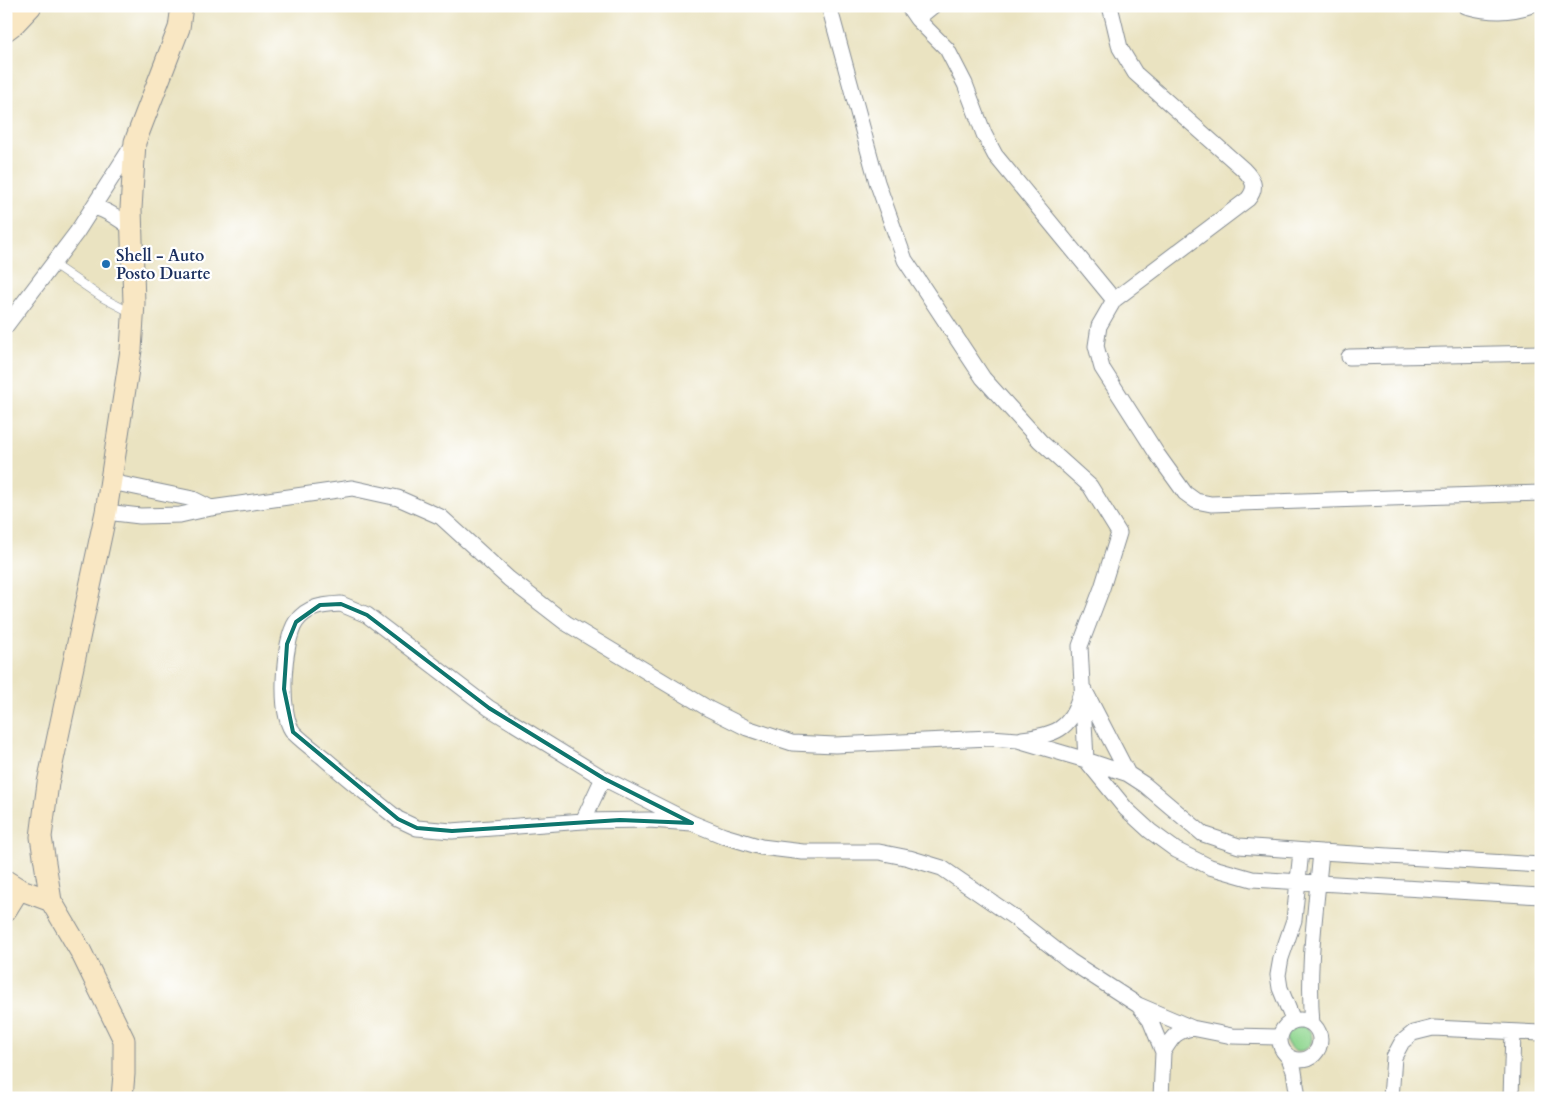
<svg xmlns="http://www.w3.org/2000/svg" width="1547" height="1104" viewBox="0 0 1547 1104" font-family="Cardo,serif">
<style>
.green{fill:#91d791;stroke:#568378}
.lines{fill:none;stroke-linecap:round;stroke-linejoin:round}
.lane-casing{stroke:#828990;stroke-width:9}
.street-casing{stroke:#828990;stroke-width:17}
.secondary-casing{stroke:#828990;stroke-width:23}
.lane{stroke:#fff;stroke-width:8}
.street{stroke:#fff;stroke-width:15}
.secondary{stroke:#f9e7c3;stroke-width:21}
.marked{fill:none;stroke:#0f766e;stroke-width:4;stroke-linejoin:round}
.poi-dot{fill:#1f6fb2;stroke:#fff;stroke-width:2}
.labels{text-anchor:middle;stroke-width:4.5;stroke-linejoin:round;paint-order:stroke}
.poi-label{font-size:16px;font-weight:bold;fill:#1b2f5e;stroke:#fff;text-anchor:start}
</style>
<rect width="100%" height="100%" fill="#fff"/>
<filter id="ink" filterUnits="userSpaceOnUse"><feTurbulence type="fractalNoise" baseFrequency=".02" numOctaves="2"/><feDisplacementMap in="SourceGraphic" scale="10" xChannelSelector="R" yChannelSelector="G"/><feConvolveMatrix kernelMatrix="1 2 1 2 8 2 1 2 1" color-interpolation-filters="sRGB"/></filter>
<filter id="wash" filterUnits="userSpaceOnUse"><feTurbulence type="fractalNoise" baseFrequency=".0096" numOctaves="4" result="noise"/><feDisplacementMap in="SourceGraphic" scale="20" xChannelSelector="R" yChannelSelector="G"/><feGaussianBlur stdDeviation="1.12" result="paint"/><feColorMatrix in="noise" values="0 0 0 0 0 0 0 0 0 0 0 0 0 0 0 0 0 1.4 0 .05"/><feComposite in="paint" operator="in"/></filter>
<g filter="url(#wash)">
<rect width="100%" height="100%" fill="#eae3c1"/>
<path class="green" d="M1286 1038a13 13 0 1 1 26 0a13 13 0 1 1-26 0Z"/>
</g>
<g filter="url(#ink)">
<g class="lines">
<g class="lane-casing">
<path id="lane" d="M53 264 103 298 132 313"/>
</g>
<g class="street-casing">
<path id="street" d="M829 6 877 182 905 260 983 378 1040 441 1090 486 1119 533 1102 588 1080 646 1086 760 1126 809 1150 831 1176 850 1210 867 1252 879 1541 896
M908 6 917 19 947 49 965 84 984 134 995 155 1114 300
M1110 6 1120 48 1135 73 1243 169C1253 179 1258 187 1248 199L1114 300 1099 326 1096 346 1102 368 1157 454 1185 493 1196 501 1211 504 1541 493
M1466 6C1487 12 1509 13 1529 6
M917 19 933 6
M94 207C109 211 120 219 132 229
M6 326 77 232 134 143
M1349 357 1541 353
M111 482 193 499 211 508
M106 512 140 516 180 515 211 508 352 488 398 498 441 517 509 579 566 623 709 709 747 728 792 743 835 745 990 738 1018 740 1086 760 1128 774 1145 785 1203 834 1239 846 1321 852 1541 865
M341 604 367 615 489 708 603 778 692 823 649 820 583 821 452 831 417 828 398 819C373 799 348 779 324 758 314 750 303 742 294 733 278 716 283 641 296 622 307 606 324 605 341 604Z
M1085 691 1128 774
M1022 739C1054 735 1071 730 1080 696
M583 821 603 778
M692 823 724 836 761 847 803 852H879L909 858 942 868 1015 918 1070 961 1138 1005 1192 1028 1232 1036 1279 1037
M1139 1006 1150 1020 1163 1052 1161 1098
M1280 1040a20 20 0 1 1 40 0a20 20 0 1 1-40 0Z
M1293 1020 1280 988 1278 975 1281 958 1294 920 1301 851
M1312 1024C1307 966 1316 909 1321 852
M1163 1052C1173 1036 1175 1032 1192 1028
M1289 1058 1294 1071 1298 1098
M1391 1098 1394 1057 1402 1042 1413 1033 1433 1028 1541 1033
M1511 1098 1513 1032"/>
</g>
<g class="secondary-casing">
<path id="secondary" d="M6 30 14 24 31 6
M6 881 19 889 51 901 81 952 124 1040V1074L122 1098
M51 901 41 837 48 783 106 512 131 350 134 303 131 209 135 142 179 28 182 6
M6 910 19 889"/>
</g>
<use href="#lane" class="lane"/>
<use href="#street" class="street"/>
<use href="#secondary" class="secondary"/>
</g>
</g>
<path class="marked" d="M341 604 367 615 489 708 603 778 692 823 620 820 452 831 417 828 398 819 293 732 284 689 287 644 296 622 320 605Z"/>
<circle class="poi-dot" cx="106" cy="264" r="5"/>
<g class="labels">
<g class="poi-label">
<text x="116" y="261">Shell - Auto<tspan x="116" dy="18">Posto Duarte</tspan></text>
</g>
</g>
<rect width="1547" height="1104" fill="none" stroke="#fff" stroke-width="25"/>
</svg>
